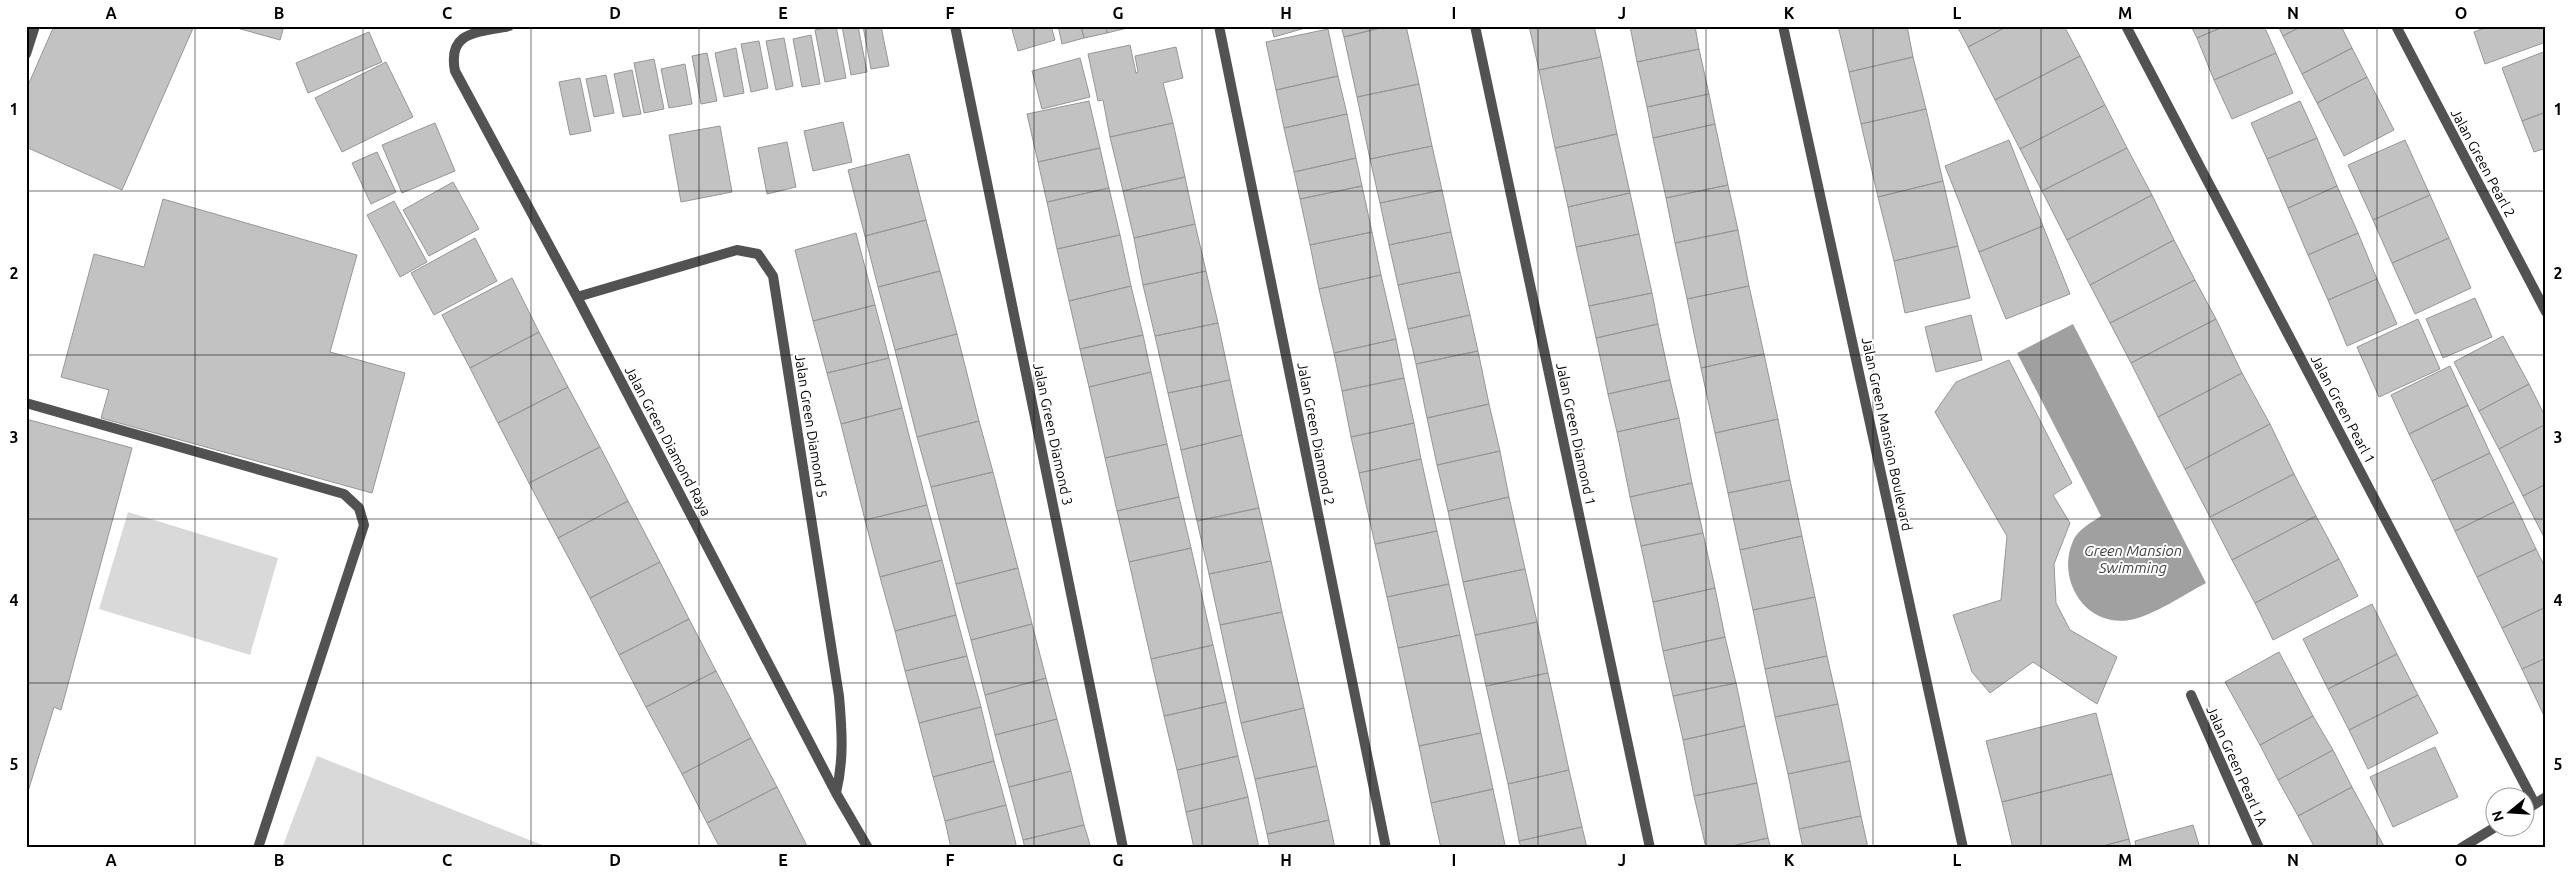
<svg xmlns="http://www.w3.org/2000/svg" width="2572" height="874" viewBox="0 0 2572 874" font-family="Ubuntu,sans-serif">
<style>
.green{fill:#d9d9d9}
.water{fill:#a0a0a0}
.building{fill:#c2c2c2;stroke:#969696}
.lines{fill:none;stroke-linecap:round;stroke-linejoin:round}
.service{stroke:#525252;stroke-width:10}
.minor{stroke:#525252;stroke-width:10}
.grid{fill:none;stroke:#000;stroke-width:1;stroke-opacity:0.55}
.labels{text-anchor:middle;stroke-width:4;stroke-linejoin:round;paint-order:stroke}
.street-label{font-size:14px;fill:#000;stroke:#fff}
.water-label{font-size:15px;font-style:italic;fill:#414141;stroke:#fff}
.neatline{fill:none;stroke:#000;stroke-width:2}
.grid-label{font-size:16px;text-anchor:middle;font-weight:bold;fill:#000}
</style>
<rect width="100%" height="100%" fill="#fff"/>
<path class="green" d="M128 512 278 558 250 655 99 609Z
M317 756 550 848H282Z"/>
<path class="water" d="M2073 324 2206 583C2185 594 2153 616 2130 620 2085 628 2056 579 2073 541 2078 529 2091 523 2101 516L2017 353Z"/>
<path class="building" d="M54 26H194L122 190 26 147V90Z
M230 26H284L280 40Z
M836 26 846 78 825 82 815 30Z
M842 26H858L867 72 851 75Z
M863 26H881L889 66 871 69Z
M1011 26H1051L1055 40 1018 51Z
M1058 26H1081L1084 38 1062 44Z
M1081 26H1106L1107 33 1084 38Z
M1106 26H1131V27L1107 33Z
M1271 26H1312L1274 37Z
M1341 26H1388L1344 37Z
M1388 26H1406L1419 84 1357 97 1344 37Z
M1529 26H1594L1601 57 1539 70Z
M1630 26H1695L1699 49 1637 62Z
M1838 26H1907L1913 57 1849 72Z
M1957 26H2008L1968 47Z
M2008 26H2064L2080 56 1995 100 1968 47Z
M2191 26H2225L2197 38Z
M2225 26H2264L2276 53 2214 80 2197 38Z
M2278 26H2302L2283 36Z
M2302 26H2341L2352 48 2302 74 2283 36Z
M2490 26H2546V42L2485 64 2474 32Z
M1328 29 1338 76 1276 90 1266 42Z
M369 32 382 62 308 93 296 63Z
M811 35 820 84 802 87 793 39Z
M784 38 793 86 776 90 766 41Z
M759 41 768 88 751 92 741 44Z
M1130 45 1136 73 1138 72 1135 56 1176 47 1183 78 1163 83 1173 123 1110 137 1103 100 1098 101 1088 54Z
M736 48 744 93 724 97 715 53Z
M2352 48 2367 77 2317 103 2302 74Z
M1699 49 1709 94 1647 107 1637 62Z
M2546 51V112L2522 121 2502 68Z
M707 53 717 101 701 104 692 56Z
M2276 53 2293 93 2232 119 2214 80Z
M2080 56 2105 105 2020 149 1995 100Z
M1601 57 1617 134 1555 148 1539 70Z
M1913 57 1926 109 1861 124 1849 72Z
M1080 58 1090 97 1042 109 1032 71Z
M654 59 664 109 644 113 634 63Z
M386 62 413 117 342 152 315 98Z
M685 64 692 104 669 108 661 69Z
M632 70 641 114 623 117 614 74Z
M606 75 614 113 594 117 586 79Z
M1338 76 1347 114 1284 128 1276 90Z
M2367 77 2394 130 2344 156 2317 103Z
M580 78 591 131 570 135 559 82Z
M1419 84 1432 146 1370 159 1357 97Z
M1709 94 1715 124 1653 138 1647 107Z
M1089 101 1100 148 1038 162 1027 114Z
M2300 101 2317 138 2267 159 2251 123Z
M2105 105 2127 148 2042 191 2020 149Z
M1926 109 1943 181 1878 197 1861 124Z
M2546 112V148L2534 152 2522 121Z
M1347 114 1356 158 1294 172 1284 128Z
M843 122 852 162 813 171 804 131Z
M435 123 455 171 402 193 382 145Z
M1173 123 1185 177 1123 191 1110 137Z
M1715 124 1728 185 1666 198 1653 138Z
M720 126 732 192 681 202 669 135Z
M1617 134 1630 193 1568 207 1555 148Z
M2317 138 2337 186 2288 208 2267 159Z
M2009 140 2043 226 1979 252 1945 166Z
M2405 140 2430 195 2373 220 2348 165Z
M787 142 796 187 767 194 758 148Z
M1432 146 1442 190 1380 203 1370 159Z
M1100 148 1109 188 1047 202 1038 162Z
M2127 148 2152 195 2067 240 2042 191Z
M377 152 396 192 371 204 352 163Z
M909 154 926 220 865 236 848 170Z
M1356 158 1362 186 1300 199 1294 172Z
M1185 177 1195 224 1134 238 1123 191Z
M1943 181 1958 246 1894 261 1878 197Z
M453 182 479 229 429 256 403 210Z
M1728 185 1738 230 1675 243 1666 198Z
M1362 186 1372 232 1310 245 1300 199Z
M2337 186 2358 233 2308 255 2288 208Z
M1109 188 1120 235 1057 249 1047 202Z
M1442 190 1451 232 1389 245 1380 203Z
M1630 193 1639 234 1576 247 1568 207Z
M2152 195 2174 240 2090 285 2067 240Z
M2430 195 2449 238 2392 263 2373 220Z
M163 199 357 255 330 352 405 373 372 493 101 418 109 390 61 377 94 254 144 267Z
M394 201 427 262 400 277 367 215Z
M926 220 940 271 878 287 865 236Z
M1195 224 1206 271 1143 285 1134 238Z
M2043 226 2070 294 2006 319 1979 252Z
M1738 230 1749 286 1687 299 1675 243Z
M1372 232 1381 275 1319 289 1310 245Z
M1451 232 1460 272 1398 285 1389 245Z
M856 233 875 305 813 321 795 250Z
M2358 233 2377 279 2328 300 2308 255Z
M1639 234 1652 293 1589 306 1576 247Z
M1120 235 1131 286 1069 301 1057 249Z
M475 238 497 281 434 315 411 273Z
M2449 238 2471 288 2415 314 2392 263Z
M2174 240 2195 280 2110 323 2090 285Z
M1958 246 1970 298 1905 313 1894 261Z
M940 271 957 334 895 350 878 287Z
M1206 271 1218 323 1155 336 1143 285Z
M1460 272 1470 315 1408 329 1398 285Z
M1381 275 1396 339 1334 353 1319 289Z
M512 278 539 332 470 368 442 315Z
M2377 279 2397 324 2347 346 2328 300Z
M2195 280 2216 319 2131 363 2110 323Z
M1131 286 1143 335 1080 349 1069 301Z
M1749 286 1764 354 1701 368 1687 299Z
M1652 293 1658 324 1596 338 1589 306Z
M2475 298 2492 337 2443 358 2426 319Z
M875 305 889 358 827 373 813 321Z
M1470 315 1478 351 1416 364 1408 329Z
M1971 315 1982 360 1936 372 1925 327Z
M2216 319 2242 373 2158 417 2131 363Z
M2418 319 2440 369 2379 397 2357 347Z
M1218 323 1230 380 1168 393 1155 336Z
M1658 324 1670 380 1608 394 1596 338Z
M539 332 568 387 498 423 470 368Z
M957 334 979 421 917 437 895 350Z
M1143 335 1151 372 1089 387 1080 349Z
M2503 336 2529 384 2479 411 2454 362Z
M1396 339 1404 378 1342 391 1334 353Z
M1478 351 1489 404 1427 418 1416 364Z
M1764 354 1778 419 1715 433 1701 368Z
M889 358 902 408 841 424 827 373Z
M2009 360 2072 483 2053 495 2070 523 2054 564 2056 603 2070 630 2117 657 2097 704 2033 662 1990 693 1972 672 1953 615 2001 600 2007 536 1935 412 1956 382Z
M2450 366 2468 405 2409 434 2391 395Z
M1151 372 1167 444 1105 458 1089 387Z
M2242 373 2270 424 2185 469 2158 417Z
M1404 378 1414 423 1351 437 1342 391Z
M1230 380 1242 435 1181 450 1168 393Z
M1670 380 1679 418 1617 432 1608 394Z
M2529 384 2546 418V424L2499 449 2479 411Z
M568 387 600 447 529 483 498 423Z
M1489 404 1500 451 1437 465 1427 418Z
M2468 405 2490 453 2432 481 2409 434Z
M902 408 927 505 865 520 841 424Z
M1679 418 1692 483 1630 497 1617 432Z
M26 419 132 448 61 710 54 707 26 798Z
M1778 419 1790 480 1728 493 1715 433Z
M979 421 993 472 931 487 917 437Z
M1414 423 1421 459 1359 473 1351 437Z
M2270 424 2294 474 2210 517 2185 469Z
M2546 424V484L2523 496 2499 449Z
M1242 435 1259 508 1197 521 1181 450Z
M1167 444 1179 497 1117 511 1105 458Z
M600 447 628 501 558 538 529 483Z
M1500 451 1509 497 1448 511 1437 465Z
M2490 453 2514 502 2455 531 2432 481Z
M1421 459 1437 531 1375 544 1359 473Z
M993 472 1018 568 956 584 931 487Z
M2294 474 2316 516 2232 560 2210 517Z
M1790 480 1802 536 1740 550 1728 493Z
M1692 483 1703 533 1641 546 1630 497Z
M2546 484V539H2545L2523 496Z
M1179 497 1191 548 1129 562 1117 511Z
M1509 497 1525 569 1463 582 1448 511Z
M628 501 660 562 590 598 558 538Z
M2514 502 2536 549 2477 577 2455 531Z
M927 505 942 560 880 577 865 520Z
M1259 508 1271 561 1209 574 1197 521Z
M2316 516 2339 559 2255 603 2232 560Z
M1437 531 1449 584 1387 597 1375 544Z
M1703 533 1715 588 1653 602 1641 546Z
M1802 536 1815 597 1753 610 1740 550Z
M1191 548 1213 645 1151 659 1129 562Z
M2536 549 2546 569V607L2502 628 2477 577Z
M2339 559 2358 596 2273 640 2255 603Z
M942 560 956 615 895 631 880 577Z
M1271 561 1282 612 1220 625 1209 574Z
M660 562 689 619 619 655 590 598Z
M1018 568 1032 624 971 640 956 584Z
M1525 569 1537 622 1475 635 1463 582Z
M1449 584 1460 635 1398 648 1387 597Z
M1715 588 1725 637 1663 651 1653 602Z
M1815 597 1827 656 1765 669 1753 610Z
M2372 604 2397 654 2328 689 2303 639Z
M2546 607V658L2522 669 2502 628Z
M1282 612 1304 708 1241 723 1220 625Z
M956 615 967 656 905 671 895 631Z
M689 619 716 671 646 707 619 655Z
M1537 622 1548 673 1486 686 1475 635Z
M1032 624 1046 678 985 695 971 640Z
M1460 635 1481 733 1419 746 1398 648Z
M1725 637 1736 683 1673 696 1663 651Z
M1213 645 1226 702 1164 716 1151 659Z
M2279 652 2313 716 2260 745 2225 682Z
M2397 654 2418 695 2349 730 2328 689Z
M967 656 981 707 919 723 905 671Z
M1827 656 1838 704 1775 717 1765 669Z
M2546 658V720L2522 669Z
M716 671 751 738 682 774 646 707Z
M1548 673 1569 770 1508 784 1486 686Z
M1046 678 1057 719 995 735 985 695Z
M1736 683 1745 726 1683 740 1673 696Z
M2418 695 2438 733 2368 769 2349 730Z
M1226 702 1238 756 1177 770 1164 716Z
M1838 704 1850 761 1788 774 1775 717Z
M981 707 994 761 933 777 919 723Z
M1304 708 1317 766 1255 779 1241 723Z
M2096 713 2112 774 2002 802 1986 741Z
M2313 716 2333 750 2278 780 2260 745Z
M1057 719 1071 771 1009 787 995 735Z
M1745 726 1757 783 1694 796 1683 740Z
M1481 733 1493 789 1431 803 1419 746Z
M751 738 777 787 707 823 682 774Z
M2435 747 2458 797 2393 827 2370 777Z
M2333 750 2352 787 2298 816 2278 780Z
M1238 756 1248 797 1186 812 1177 770Z
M994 761 1006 805 945 821 933 777Z
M1850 761 1861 816 1799 829 1788 774Z
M1317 766 1329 820 1267 834 1255 779Z
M1569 770 1582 827 1519 841 1508 784Z
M1071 771 1084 825 1023 840 1009 787Z
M2112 774 2129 839 2095 848H2013L2002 802Z
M1757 783 1768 838 1723 848H1706L1694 796Z
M777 787 808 848H720L707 823Z
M2352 787 2385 848H2315L2298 816Z
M1493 789 1505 845 1490 848H1441L1431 803Z
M1248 797 1259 848H1194L1186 812Z
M1006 805 1017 848H951L945 821Z
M1861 816 1868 848H1803L1799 829Z
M1329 820 1335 848H1270L1267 834Z
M1084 825 1091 848H1025L1023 840Z
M2193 825 2200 848H2136L2135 841Z
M1582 827 1587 848H1521L1519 841Z
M1768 838 1771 848H1723Z
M2129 839 2131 848H2095Z"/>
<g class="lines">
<path class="service" d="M26 54 35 26
M26 403 344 494 359 508 364 525 258 848"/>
<path class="minor" d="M509 26C479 33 447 30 455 71L577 297 836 793 868 848
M955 26 1123 848
M1219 26 1386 848
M1475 26 1650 848
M1783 26 1963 848
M2126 26 2535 804
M2396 26 2546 312
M577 297 737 250 758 254 773 276 839 696C842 730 844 760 836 793
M2191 695 2259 848
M2524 811 2546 797
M2461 848 2497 826"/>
</g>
<path class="grid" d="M195 26V848M363 26V848M531 26V848M699 26V848M866 26V848M1034 26V848M1202 26V848M1370 26V848M1538 26V848M1706 26V848M1873 26V848M2041 26V848M2209 26V848M2377 26V848M26 191H2546M26 355H2546M26 519H2546M26 683H2546"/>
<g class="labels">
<g class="street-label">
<text transform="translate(2483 163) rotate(62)" y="5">Jalan Green Pearl 2</text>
<text transform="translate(2343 409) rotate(62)" y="5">Jalan Green Pearl 1</text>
<text transform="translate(811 426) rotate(81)" y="5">Jalan Green Diamond 5</text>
<text transform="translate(1053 434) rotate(78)" y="5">Jalan Green Diamond 3</text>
<text transform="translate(1316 434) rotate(79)" y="5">Jalan Green Diamond 2</text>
<text transform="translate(1576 434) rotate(78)" y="5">Jalan Green Diamond 1</text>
<text transform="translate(1887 434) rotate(78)" y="5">Jalan Green Mansion Boulevard</text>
<text transform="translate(668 441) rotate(62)" y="5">Jalan Green Diamond Raya</text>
<text transform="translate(2237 766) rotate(66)" y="5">Jalan Green Pearl 1A</text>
</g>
<g class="water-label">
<text x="2133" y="556">Green Mansion<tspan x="2133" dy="17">Swimming</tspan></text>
</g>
</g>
<rect width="2572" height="874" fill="none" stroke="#ffffff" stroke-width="55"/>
<g transform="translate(2510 812) rotate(252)"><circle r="24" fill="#ffffff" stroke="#999999"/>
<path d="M0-4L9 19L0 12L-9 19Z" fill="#000000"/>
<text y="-8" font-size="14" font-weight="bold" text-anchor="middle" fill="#000000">N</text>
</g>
<rect x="28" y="28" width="2516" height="818" class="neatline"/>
<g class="grid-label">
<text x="111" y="19">A</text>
<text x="279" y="19">B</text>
<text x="447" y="19">C</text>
<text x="615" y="19">D</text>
<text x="783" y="19">E</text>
<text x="950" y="19">F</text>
<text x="1118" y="19">G</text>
<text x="1286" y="19">H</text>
<text x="1454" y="19">I</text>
<text x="1622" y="19">J</text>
<text x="1789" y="19">K</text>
<text x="1957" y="19">L</text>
<text x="2125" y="19">M</text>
<text x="2293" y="19">N</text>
<text x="2461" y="19">O</text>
<text x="14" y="115">1</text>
<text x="2558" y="115">1</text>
<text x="14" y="279">2</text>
<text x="2558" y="279">2</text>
<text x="14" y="443">3</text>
<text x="2558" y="443">3</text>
<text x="14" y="606">4</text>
<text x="2558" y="606">4</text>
<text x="14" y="770">5</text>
<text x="2558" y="770">5</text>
<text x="111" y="866">A</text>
<text x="279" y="866">B</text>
<text x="447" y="866">C</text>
<text x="615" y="866">D</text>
<text x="783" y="866">E</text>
<text x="950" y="866">F</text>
<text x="1118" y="866">G</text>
<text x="1286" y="866">H</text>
<text x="1454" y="866">I</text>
<text x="1622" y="866">J</text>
<text x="1789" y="866">K</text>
<text x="1957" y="866">L</text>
<text x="2125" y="866">M</text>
<text x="2293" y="866">N</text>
<text x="2461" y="866">O</text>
</g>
</svg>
